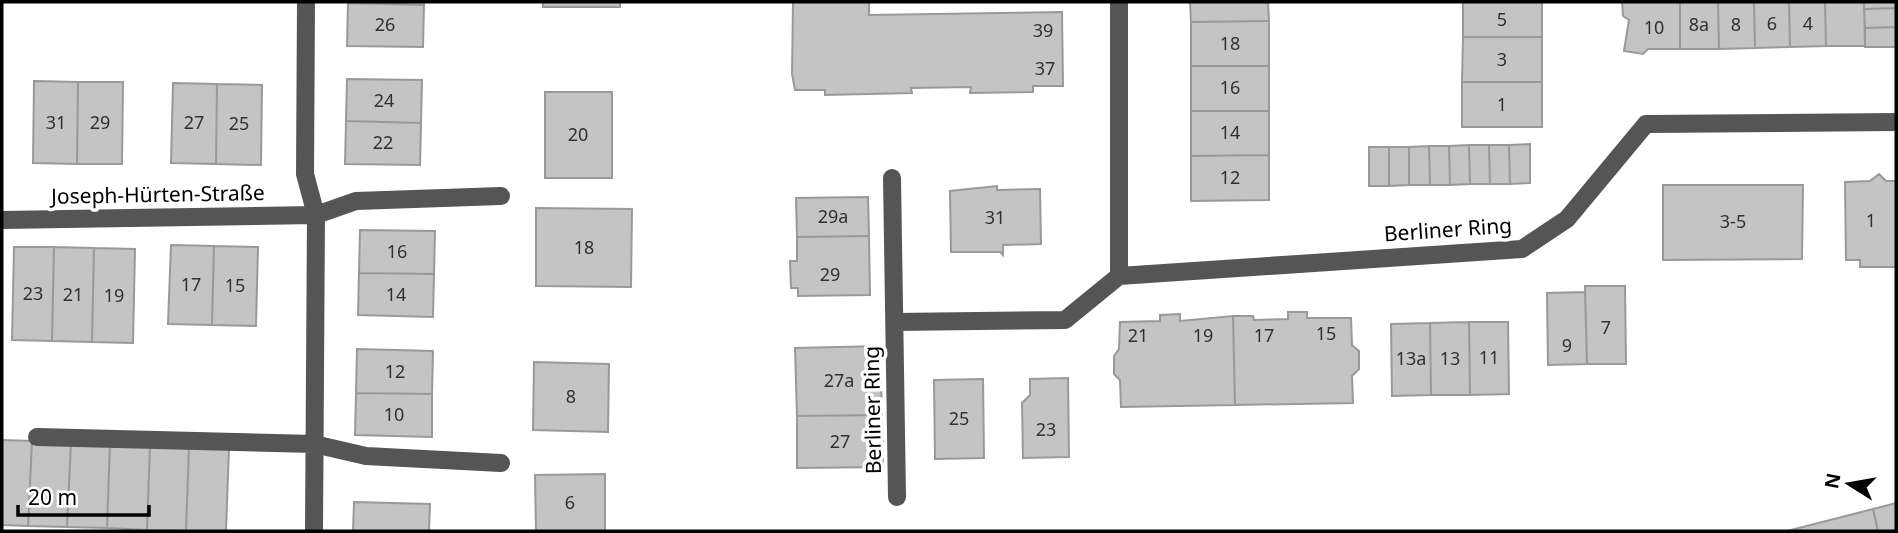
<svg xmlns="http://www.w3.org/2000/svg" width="1898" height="533" viewBox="0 0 1898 533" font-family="'Noto Sans',sans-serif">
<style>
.building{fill:#c4c4c4;stroke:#999;stroke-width:2}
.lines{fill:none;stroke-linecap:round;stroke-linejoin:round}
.minor{stroke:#555;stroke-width:18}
.labels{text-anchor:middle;stroke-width:7;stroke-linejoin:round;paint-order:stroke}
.number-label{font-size:18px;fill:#313131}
.street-label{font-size:21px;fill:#000;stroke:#fff}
</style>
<rect width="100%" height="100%" fill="#fff"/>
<path class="building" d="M348 2H424V5Z
M543 2H620V7H543Z
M793 2H869V15L1062 12 1063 86H1033V92L970 93 971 87 911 88 912 93 825 95V90H795L792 74Z
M1190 2H1268L1269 21 1191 22Z
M1463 2H1542V37H1463Z
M1622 2H1680V49H1648L1643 54 1624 51 1629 20 1623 16Z
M1680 2H1718L1719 49H1680Z
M1718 2H1754L1755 48 1719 49Z
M1754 2H1789L1790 47 1755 48Z
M1789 2H1825L1826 46 1790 47Z
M1825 2H1864L1865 46H1826Z
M1864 2H1896V8L1864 9Z
M348 3 424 5 423 47 347 46Z
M1896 8V27L1865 28 1864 9Z
M1269 21V66H1191V22Z
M1896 27V47H1865V28Z
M1463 37H1542V82H1462Z
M1191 66H1269V111H1191Z
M347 79 422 80 421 123 346 121Z
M34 81 78 82 77 164 33 163Z
M78 82H123L122 164H77Z
M1462 82H1542V127H1462Z
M173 83 217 84 216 164 171 163Z
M217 84 262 85 261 165 216 164Z
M545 92H612V178H545Z
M1191 111H1269V155L1191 156Z
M346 121 421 123 420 165 345 164Z
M1530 144V183L1510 184 1509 145Z
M1469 145H1489L1490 184H1470Z
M1469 145 1470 184 1450 185 1449 146Z
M1489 145H1509L1510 184H1490Z
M1429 146H1449L1450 185H1430Z
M1429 146 1430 185H1409V147Z
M1369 147H1389V186H1369Z
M1389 147H1409V185L1389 186Z
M1269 155V200L1191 201V156Z
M1879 174 1886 181H1896V267H1860V260H1846L1845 182 1870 181Z
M1663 185H1803L1802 259 1663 260Z
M997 186V190L1040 189 1041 244 1003 245V255L1000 252H951L950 191Z
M868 197 869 236 797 237 796 198Z
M536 208 632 209 631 287 536 286Z
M360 230 435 231 434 274 359 273Z
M869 236 870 295 798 296V288H791L790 261H797V237Z
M171 245 214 246 212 325 168 324Z
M214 246 258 247 256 326 212 325Z
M14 247H54L52 341 12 340Z
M54 247 94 248 92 342 52 341Z
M94 248 135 249 133 343 92 342Z
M359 273 434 274 433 317 358 315Z
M1585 286H1625L1626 364H1587Z
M1585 292 1587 364 1548 365 1547 293Z
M1288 312H1307V318H1351L1352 345 1359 351V369L1352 376 1353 403 1235 405 1233 316H1253L1254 320 1288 319Z
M1180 314V321L1233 316 1235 405 1121 407 1120 380 1114 374V356L1119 349 1120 322 1160 321V315Z
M1469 322H1508L1509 394 1470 395Z
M1469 322 1470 395H1431L1430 323Z
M1430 323 1431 395 1392 396 1391 324Z
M880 346 882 415 797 416 795 348Z
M357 349 433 351 432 394 356 393Z
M534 362 609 364 608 432 533 430Z
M1068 378 1069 457 1023 458 1022 403 1030 395V379Z
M983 379 984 458 935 459 934 380Z
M356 393 432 394V437L355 435Z
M882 415 883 467 797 468V416Z
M2 440 32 441 28 526 2 525Z
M32 441 71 442 67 527 28 526Z
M71 442 110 443 107 528 67 527Z
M110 443 150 445 147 530 107 528Z
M150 445 189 447 186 531 147 530Z
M189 447 229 448 226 531H186Z
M605 474V531H536L535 475Z
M354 502 430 504 429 531H353Z
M1896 503V531H1878L1873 509Z
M1873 509 1878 531H1787Z"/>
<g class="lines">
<path class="minor" d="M306 2 305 174 316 215 314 531
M1119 2V276
M892 178 897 497
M2 220 316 215 356 201 501 196
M895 322 1065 320 1119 276 1522 249 1567 219 1646 124 1896 122
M37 437 314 444 366 456 501 463"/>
</g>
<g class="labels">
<g class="number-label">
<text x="1502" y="26">5</text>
<text x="1772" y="30">6</text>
<text x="1808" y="30">4</text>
<text x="385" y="31">26</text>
<text x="1699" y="31">8a</text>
<text x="1736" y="31">8</text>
<text x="1654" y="34">10</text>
<text x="1043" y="37">39</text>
<text x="1230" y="50">18</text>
<text x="1502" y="66">3</text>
<text x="1045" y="75">37</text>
<text x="1230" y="94">16</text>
<text x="384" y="107">24</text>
<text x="1502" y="111">1</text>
<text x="56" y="129">31</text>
<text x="100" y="129">29</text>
<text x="194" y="129">27</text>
<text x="239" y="130">25</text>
<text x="1230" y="139">14</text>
<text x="578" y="141">20</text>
<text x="383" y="149">22</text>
<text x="1230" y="184">12</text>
<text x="833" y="223">29a</text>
<text x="995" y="224">31</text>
<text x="1871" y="227">1</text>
<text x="1733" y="228">3-5</text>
<text x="584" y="254">18</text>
<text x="397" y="258">16</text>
<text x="830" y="281">29</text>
<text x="191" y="291">17</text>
<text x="235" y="292">15</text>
<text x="33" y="300">23</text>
<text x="73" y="301">21</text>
<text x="396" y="301">14</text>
<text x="114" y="302">19</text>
<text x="1606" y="334">7</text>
<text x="1326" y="340">15</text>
<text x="1138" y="342">21</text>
<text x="1203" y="342">19</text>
<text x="1264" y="342">17</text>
<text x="1567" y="352">9</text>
<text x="1489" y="364">11</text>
<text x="1411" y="365">13a</text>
<text x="1450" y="365">13</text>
<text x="395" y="378">12</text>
<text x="839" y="387">27a</text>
<text x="571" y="403">8</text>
<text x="394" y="421">10</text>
<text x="959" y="425">25</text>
<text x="1046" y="436">23</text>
<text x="840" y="448">27</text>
<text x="570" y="509">6</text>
</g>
<g class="street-label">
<text transform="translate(158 195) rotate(-1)" y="7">Joseph-Hürten-Straße</text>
<text transform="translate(1448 230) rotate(-4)" y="7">Berliner Ring</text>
<text transform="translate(873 410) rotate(-91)" y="7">Berliner Ring</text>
</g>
</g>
<rect width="1898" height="533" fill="none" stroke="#000000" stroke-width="7"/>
<g transform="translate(1849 484) rotate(281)" stroke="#ffffff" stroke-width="5" paint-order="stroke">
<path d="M0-5L12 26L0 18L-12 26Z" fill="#000000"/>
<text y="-10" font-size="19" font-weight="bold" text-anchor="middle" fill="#000000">N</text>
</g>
<path d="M18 505v10h131v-10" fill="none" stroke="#000000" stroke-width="3.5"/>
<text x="28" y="505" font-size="21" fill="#000000" stroke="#ffffff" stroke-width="5" paint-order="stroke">20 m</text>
</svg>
